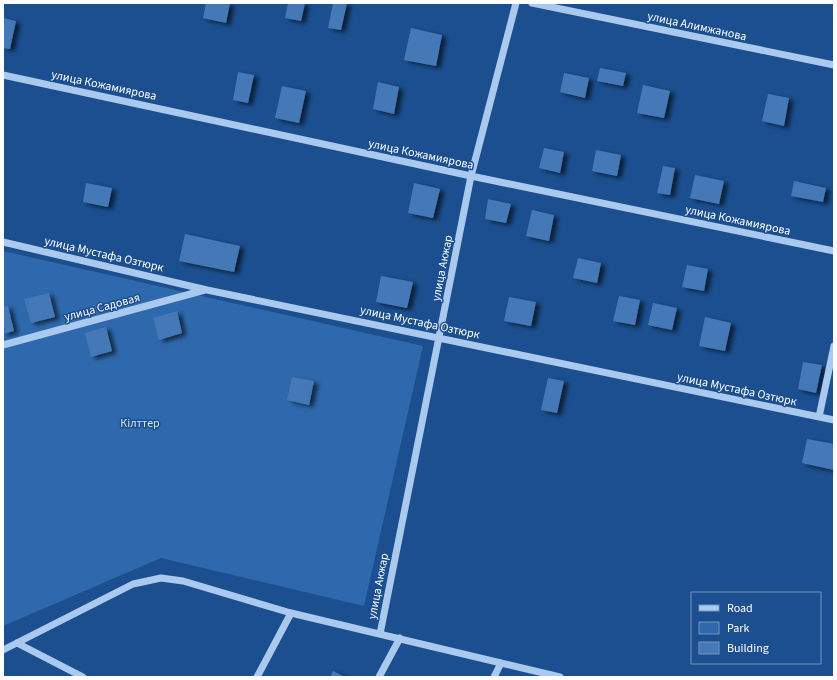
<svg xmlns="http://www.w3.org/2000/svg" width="837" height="680" viewBox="0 0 837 680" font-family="'Source Sans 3',sans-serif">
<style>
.green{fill:#2e69ad}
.building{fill:#4478b7;filter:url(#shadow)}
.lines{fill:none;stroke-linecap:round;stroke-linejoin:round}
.minor{stroke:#a9c9ee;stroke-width:7}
.labels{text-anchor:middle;stroke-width:3;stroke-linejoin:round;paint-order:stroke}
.street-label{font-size:12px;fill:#fff;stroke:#1b4f8f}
.park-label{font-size:12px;fill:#cfe3fa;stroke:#1b4f8f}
</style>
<defs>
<filter id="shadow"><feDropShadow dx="4.5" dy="2.5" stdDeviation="2" flood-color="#0009"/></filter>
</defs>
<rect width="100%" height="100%" fill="#1b4f8f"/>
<path class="green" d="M3 251 423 346 364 606 161 558 3 626Z"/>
<path class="building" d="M206 3H230L226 23 203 18Z
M288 3H305L301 21 285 18Z
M333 3H347L341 30 328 28Z
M3 18 16 21 10 49 3 48Z
M411 28 442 35 436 66 404 60Z
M600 68 626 73 623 86 597 81Z
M238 72 254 75 248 103 233 100Z
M564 73 589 78 585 98 560 92Z
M378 82 399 87 394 114 373 109Z
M643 85 670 91 664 118 637 113Z
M282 86 306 91 299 123 275 118Z
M768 94 789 98 784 126 762 121Z
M544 148 564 152 560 173 539 168Z
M596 150 621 155 617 176 592 171Z
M663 166 675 168 670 195 657 193Z
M695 175 724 181 719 204 690 198Z
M794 181 826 188 823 202 791 196Z
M86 183 112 188 108 207 83 202Z
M414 183 440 189 433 218 408 213Z
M488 199 511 204 506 223 485 219Z
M532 210 554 215 549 241 526 236Z
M185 234 240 246 234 272 179 261Z
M578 258 601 263 597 283 573 278Z
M687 265 708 269 704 291 682 287Z
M381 276 413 282 407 308 376 302Z
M49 293 55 317 31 323 24 299Z
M619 296 640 300 635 325 613 321Z
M509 297 536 302 531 326 504 321Z
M653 303 677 308 672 330 648 325Z
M8 306 14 331 3 334V307Z
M177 311 182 333 159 340 153 318Z
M705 317 731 323 725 351 699 346Z
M106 327 112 351 91 357 85 333Z
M803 362 822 365 816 393 798 389Z
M292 377 314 381 309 405 287 400Z
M548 378 564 381 557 413 541 410Z
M807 439 834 444V470L802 463Z
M333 671 345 677H330Z"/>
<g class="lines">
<path class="minor" d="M532 3 834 65
M3 75 471 176 834 251
M3 242 207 290 834 420
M3 345 205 290
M819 417 834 346
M380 634 471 176 516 3
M17 643 83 677
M3 650 133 584 161 578 183 581 291 613 560 677
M257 677 291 613
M379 677 400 638
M494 677 501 663"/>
</g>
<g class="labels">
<g class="street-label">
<text transform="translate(697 26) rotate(12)" y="4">улица Алимжанова</text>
<text transform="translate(104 85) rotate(12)" y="4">улица Кожамиярова</text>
<text transform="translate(421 154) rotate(12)" y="4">улица Кожамиярова</text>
<text transform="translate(738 220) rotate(12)" y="4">улица Кожамиярова</text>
<text transform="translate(104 254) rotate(13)" y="4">улица Мустафа Озтюрк</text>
<text transform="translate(442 268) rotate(-79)" y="4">улица Акжар</text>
<text transform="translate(102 307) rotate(-15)" y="4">улица Садовая</text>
<text transform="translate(420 322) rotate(12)" y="4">улица Мустафа Озтюрк</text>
<text transform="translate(737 389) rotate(12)" y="4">улица Мустафа Озтюрк</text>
<text transform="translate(378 586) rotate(-79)" y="4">улица Акжар</text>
</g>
<g class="park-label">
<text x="140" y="427">Кілттер</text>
</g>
</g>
<rect width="837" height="680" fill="none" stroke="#ffffff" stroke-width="8"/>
<rect x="691" y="592" width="130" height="72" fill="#1b4f8f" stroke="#7695bc"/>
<rect x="699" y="605" width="20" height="6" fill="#a9c9ee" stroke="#7695bc"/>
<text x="727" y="612" font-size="12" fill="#ffffff">Road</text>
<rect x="699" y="622" width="20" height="12" fill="#2e69ad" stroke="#7695bc"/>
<text x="727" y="632" font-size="12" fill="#ffffff">Park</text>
<rect x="699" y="642" width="20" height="12" fill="#4478b7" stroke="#7695bc"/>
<text x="727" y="652" font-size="12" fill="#ffffff">Building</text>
</svg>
